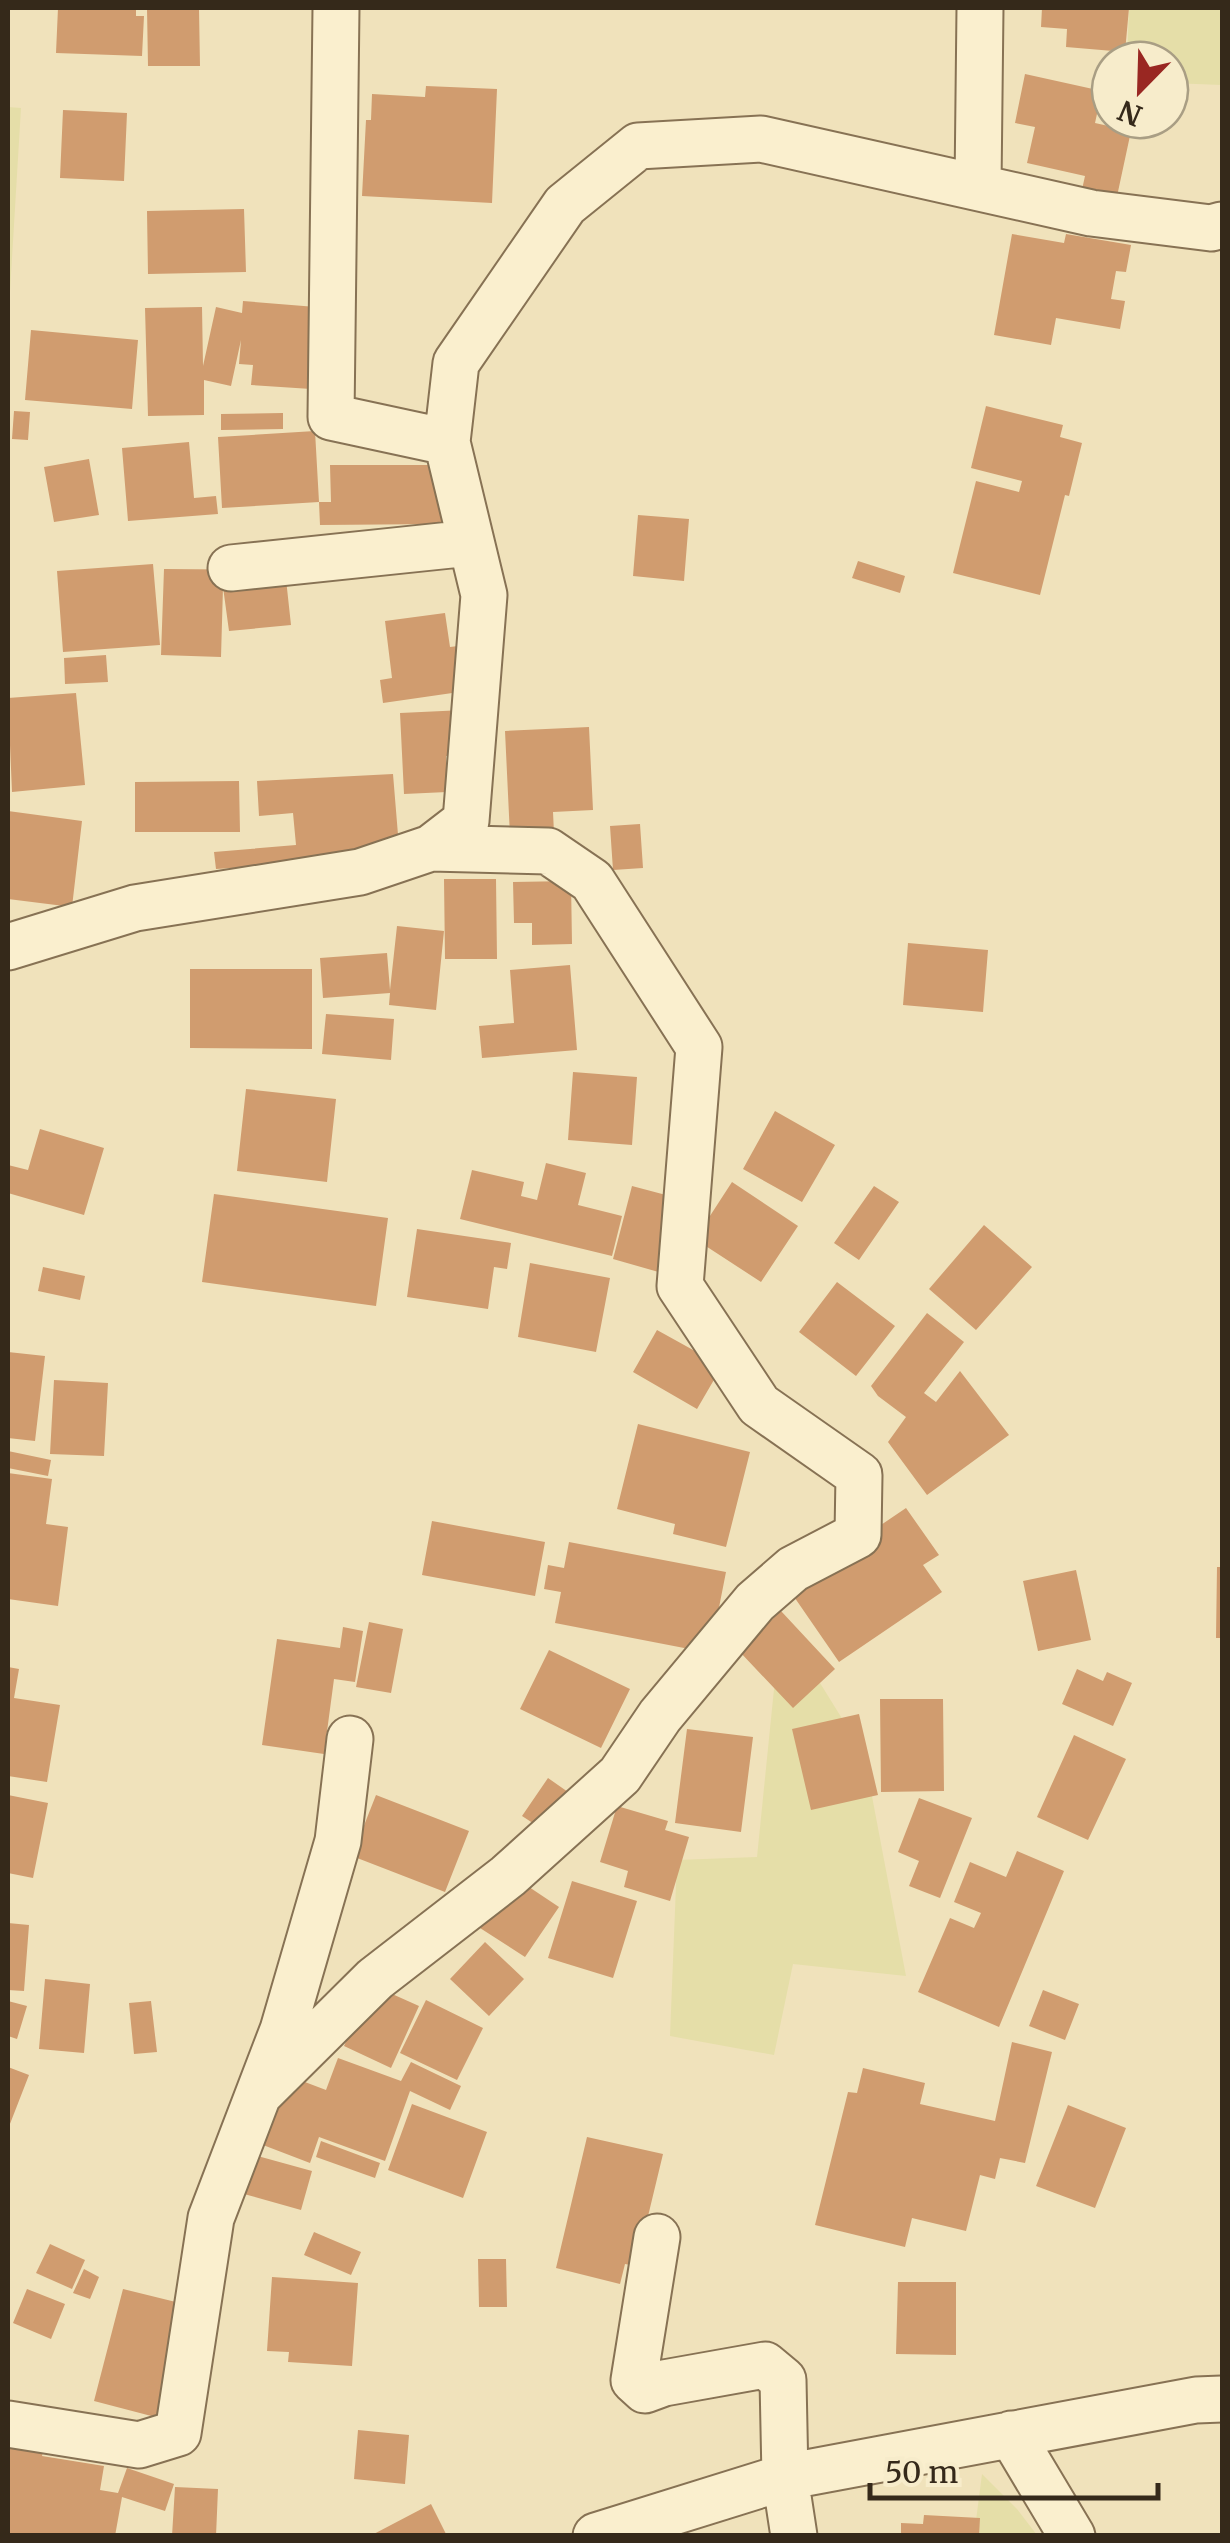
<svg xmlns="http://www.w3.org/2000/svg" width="1230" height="2543" viewBox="0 0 1230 2543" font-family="Merriweather,serif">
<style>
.farmland{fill:#e5dea8}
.building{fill:#d09c6f}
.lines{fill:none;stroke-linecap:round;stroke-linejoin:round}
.minor-casing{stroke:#877254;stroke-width:49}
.minor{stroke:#faefce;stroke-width:45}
</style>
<rect width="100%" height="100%" fill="#f0e2bb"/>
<path class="farmland" d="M1129 8H1222V85L1170 83V60H1127Z
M8 107 21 108 8 325Z
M781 1620 864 1754 906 1976 793 1964 774 2055 670 2036 677 1860 757 1857Z
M982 2474 1017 2509 1037 2535 974 2536Z"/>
<path class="building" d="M58 8H136V16H144L142 56 56 53Z
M147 8H199L200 66H148Z
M1042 8H1129L1125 52 1066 47 1067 29 1041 27Z
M1025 74 1102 91 1095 123 1131 131 1116 201 1081 194 1085 176 1027 163 1035 127 1015 123Z
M426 86 497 89 492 203 362 196 366 120H371L372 94 425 97Z
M63 110 127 113 124 181 60 178Z
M244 209 246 272 148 274 147 211Z
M1012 234 1064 243 1066 234 1131 245 1126 272 1116 271 1111 299 1125 301 1120 329 1056 318 1051 345 994 335Z
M243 301 316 307 311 389 251 385 253 365 239 364 241 340 231 386 204 380V415L148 416 145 308 202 307 203 366 216 307 242 313Z
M31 330 138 340 132 409 25 400Z
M986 406 1063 425 1060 437 1082 443 1069 496 1065 495 1040 595 953 573 976 481 1019 492 1022 481 971 468Z
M14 411 30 412 28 440 12 439Z
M283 413V429L221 430V414Z
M315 431 319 502H331L330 465H441V524L320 525 319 502 222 508 218 437Z
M189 442 194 498 216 496 218 514 128 521 122 448Z
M89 459 99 515 54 522 44 467Z
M638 515 689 519 684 581 633 576Z
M858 561 905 576 900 593 852 578Z
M153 564 160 645 63 652 57 571Z
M164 569 285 570 291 625 229 631 223 587 221 657 161 655Z
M445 613 450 647 474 644 480 689 383 703 380 680 392 678 385 621Z
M106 655 108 682 65 684 64 658Z
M76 693 85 785 12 792 8 698Z
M464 710 466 755 446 756 447 792 404 794 400 713Z
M589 727 593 810 553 812 554 833 510 836 505 731Z
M393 774 399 847 249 872V867L216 869 214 852 296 845 293 813 259 816 257 781Z
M239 781 240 832H135V782Z
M8 811 82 821 72 907 8 899Z
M640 824 643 868 613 870 610 826Z
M444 879H496L497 959H445Z
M571 881 572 944 532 945V923H514L513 882Z
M397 926 444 931 436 1010 389 1005 390 993 323 998 320 958 387 953 390 990Z
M908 943 988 950 983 1012 903 1005Z
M570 965 577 1050 482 1058 479 1026 514 1023 510 970Z
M190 969H312V1049L190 1048Z
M326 1014 394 1019 391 1060 322 1054Z
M573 1072 637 1077 632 1145 568 1140Z
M246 1089 336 1099 327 1182 237 1171Z
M775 1111 835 1145 802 1202 743 1169Z
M40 1129 104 1148 84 1215 8 1193V1165L28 1170Z
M546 1163 586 1173 578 1205 622 1216 612 1256 460 1219 472 1170 524 1182 521 1196 537 1200Z
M732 1182 798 1226 761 1282 695 1239Z
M632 1186 681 1199 662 1273 613 1259Z
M874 1186 899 1202 859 1260 834 1243Z
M214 1194 388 1218 376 1306 202 1282Z
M984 1225 1032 1267 976 1330 929 1289Z
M417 1229 511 1243 507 1269 494 1267 488 1309 407 1297Z
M530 1263 610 1278 596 1352 518 1337Z
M43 1267 85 1276 80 1300 38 1291Z
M837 1282 895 1326 856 1376 799 1332Z
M927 1313 964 1342 924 1393 936 1402 960 1371 1009 1435 927 1495 888 1442 906 1417 878 1396 871 1386Z
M657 1330 722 1366 697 1409 633 1372Z
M8 1352 45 1356 35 1441 8 1438Z
M54 1380 108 1383 104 1456 50 1454Z
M638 1424 750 1452 726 1547 673 1534 675 1524 617 1509Z
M8 1451 51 1460 48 1476 8 1468Z
M8 1473 52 1479 46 1524 68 1527 58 1606 8 1599Z
M906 1508 939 1555 923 1565 942 1592 839 1662 788 1588Z
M432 1521 545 1542 535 1596 422 1575Z
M569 1542 726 1572 710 1653 555 1623 561 1592 544 1589 548 1565 564 1568Z
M1217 1567H1222V1638H1216Z
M1076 1570 1091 1640 1038 1651 1023 1581Z
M781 1611 835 1669 793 1708 739 1651Z
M369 1622 403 1629 391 1693 356 1687Z
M343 1627 363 1631 355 1682 334 1679 324 1754 262 1745 277 1639 340 1648Z
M549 1650 630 1689 601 1748 520 1709Z
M8 1667 19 1669 14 1698 60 1705 47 1782 8 1776Z
M1077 1669 1103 1681 1107 1672 1132 1683 1113 1726 1062 1704Z
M880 1699H943L944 1791 881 1792Z
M859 1714 878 1795 811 1810 792 1729Z
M687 1729 753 1737 741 1832 675 1823Z
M1074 1735 1126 1759 1088 1840 1037 1817Z
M548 1778 568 1792 542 1829 522 1816Z
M8 1795 48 1803 33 1878 8 1873Z
M376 1795 469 1831 445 1892 352 1856Z
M919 1798 972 1818 940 1898 909 1886 919 1861 898 1852Z
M617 1806 668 1821 665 1830 689 1837 670 1901 624 1887 628 1871 600 1862Z
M1017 1851 1064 1871 999 2027 918 1992 950 1918 974 1928 981 1913 954 1902 970 1862 1006 1877Z
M514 1877 559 1907 525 1957 480 1928Z
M572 1881 637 1901 613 1978 548 1958Z
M8 1923 29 1925 24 1991 8 1990Z
M485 1942 524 1979 489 2016 450 1979Z
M45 1979 90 1984 84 2053 39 2049Z
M372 1985 419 2006 391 2068 344 2046Z
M1043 1990 1079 2004 1065 2040 1029 2026Z
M426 2000 483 2028 457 2080 400 2053Z
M8 2001 27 2006 17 2039 8 2036Z
M151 2001 157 2052 134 2054 129 2003Z
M1012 2042 1052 2052 1025 2163 1000 2158 995 2179 980 2175 966 2231 912 2218 905 2247 815 2225 848 2092 857 2093 863 2068 925 2083 920 2104 995 2121Z
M338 2058 401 2081 411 2062 461 2086 450 2110 410 2091 385 2161 319 2137 310 2163 263 2145 289 2076 326 2090Z
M8 2067 29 2075 8 2129Z
M412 2104 487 2132 463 2198 388 2170Z
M1068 2105 1126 2128 1095 2208 1036 2186Z
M587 2137 663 2154 636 2266 625 2264 620 2284 556 2268Z
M321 2141 380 2163 375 2178 316 2157Z
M254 2155 312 2171 301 2210 244 2194Z
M314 2232 361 2252 351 2275 304 2255Z
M50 2244 85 2260 72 2289 36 2273Z
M478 2259H506L507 2307H479Z
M84 2269 99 2277 90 2299 73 2293Z
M272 2277 358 2283 352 2366 288 2362 289 2352 267 2351Z
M898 2282H956V2355L896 2354Z
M27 2289 65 2304 51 2339 13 2323Z
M123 2289 188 2305 159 2418 94 2401Z
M358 2430 409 2435 405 2484 354 2479Z
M8 2446 43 2452 42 2456 104 2466 100 2490 118 2493 127 2468 174 2484 165 2511 122 2497 115 2536 30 2533V2536H8Z
M175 2487 218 2489 216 2536H172Z
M431 2504 447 2536H370Z
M924 2515 980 2518 979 2536H901V2523L923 2524Z"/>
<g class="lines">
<g class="minor-casing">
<path id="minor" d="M336 8 331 417 447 442
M978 186 980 8
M231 568 470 543
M8 947 135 908 360 872 431 848 466 821 484 595 447 442 456 363 565 205 638 146 761 139 1091 213 1211 228 1222 225
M259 2094 375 1979 508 1876 620 1775 660 1716 755 1602 793 1569 858 1535 859 1475 759 1405 680 1286 699 1047 592 881 548 851 431 848
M657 2237 634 2380 645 2390 664 2383 765 2365 783 2380 785 2477 794 2536
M8 2424 139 2445 178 2433 211 2218 283 2030 338 1841 350 1739
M1011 2434 1072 2536
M596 2536 785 2477 1196 2400 1222 2399"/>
</g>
<use href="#minor" class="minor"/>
</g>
<rect width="1230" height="2543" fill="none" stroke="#35291a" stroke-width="20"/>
<g transform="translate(1140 90) rotate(203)"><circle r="48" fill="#f7eccb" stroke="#a99e84" stroke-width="2.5"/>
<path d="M0-8L18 38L0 25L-18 38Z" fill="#992722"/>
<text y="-15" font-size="28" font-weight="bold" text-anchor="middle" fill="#35291a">N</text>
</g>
<path d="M870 2483v15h288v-15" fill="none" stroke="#35291a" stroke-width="5"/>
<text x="885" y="2483" font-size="30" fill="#35291a" stroke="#f7eccb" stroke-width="8" paint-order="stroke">50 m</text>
</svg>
